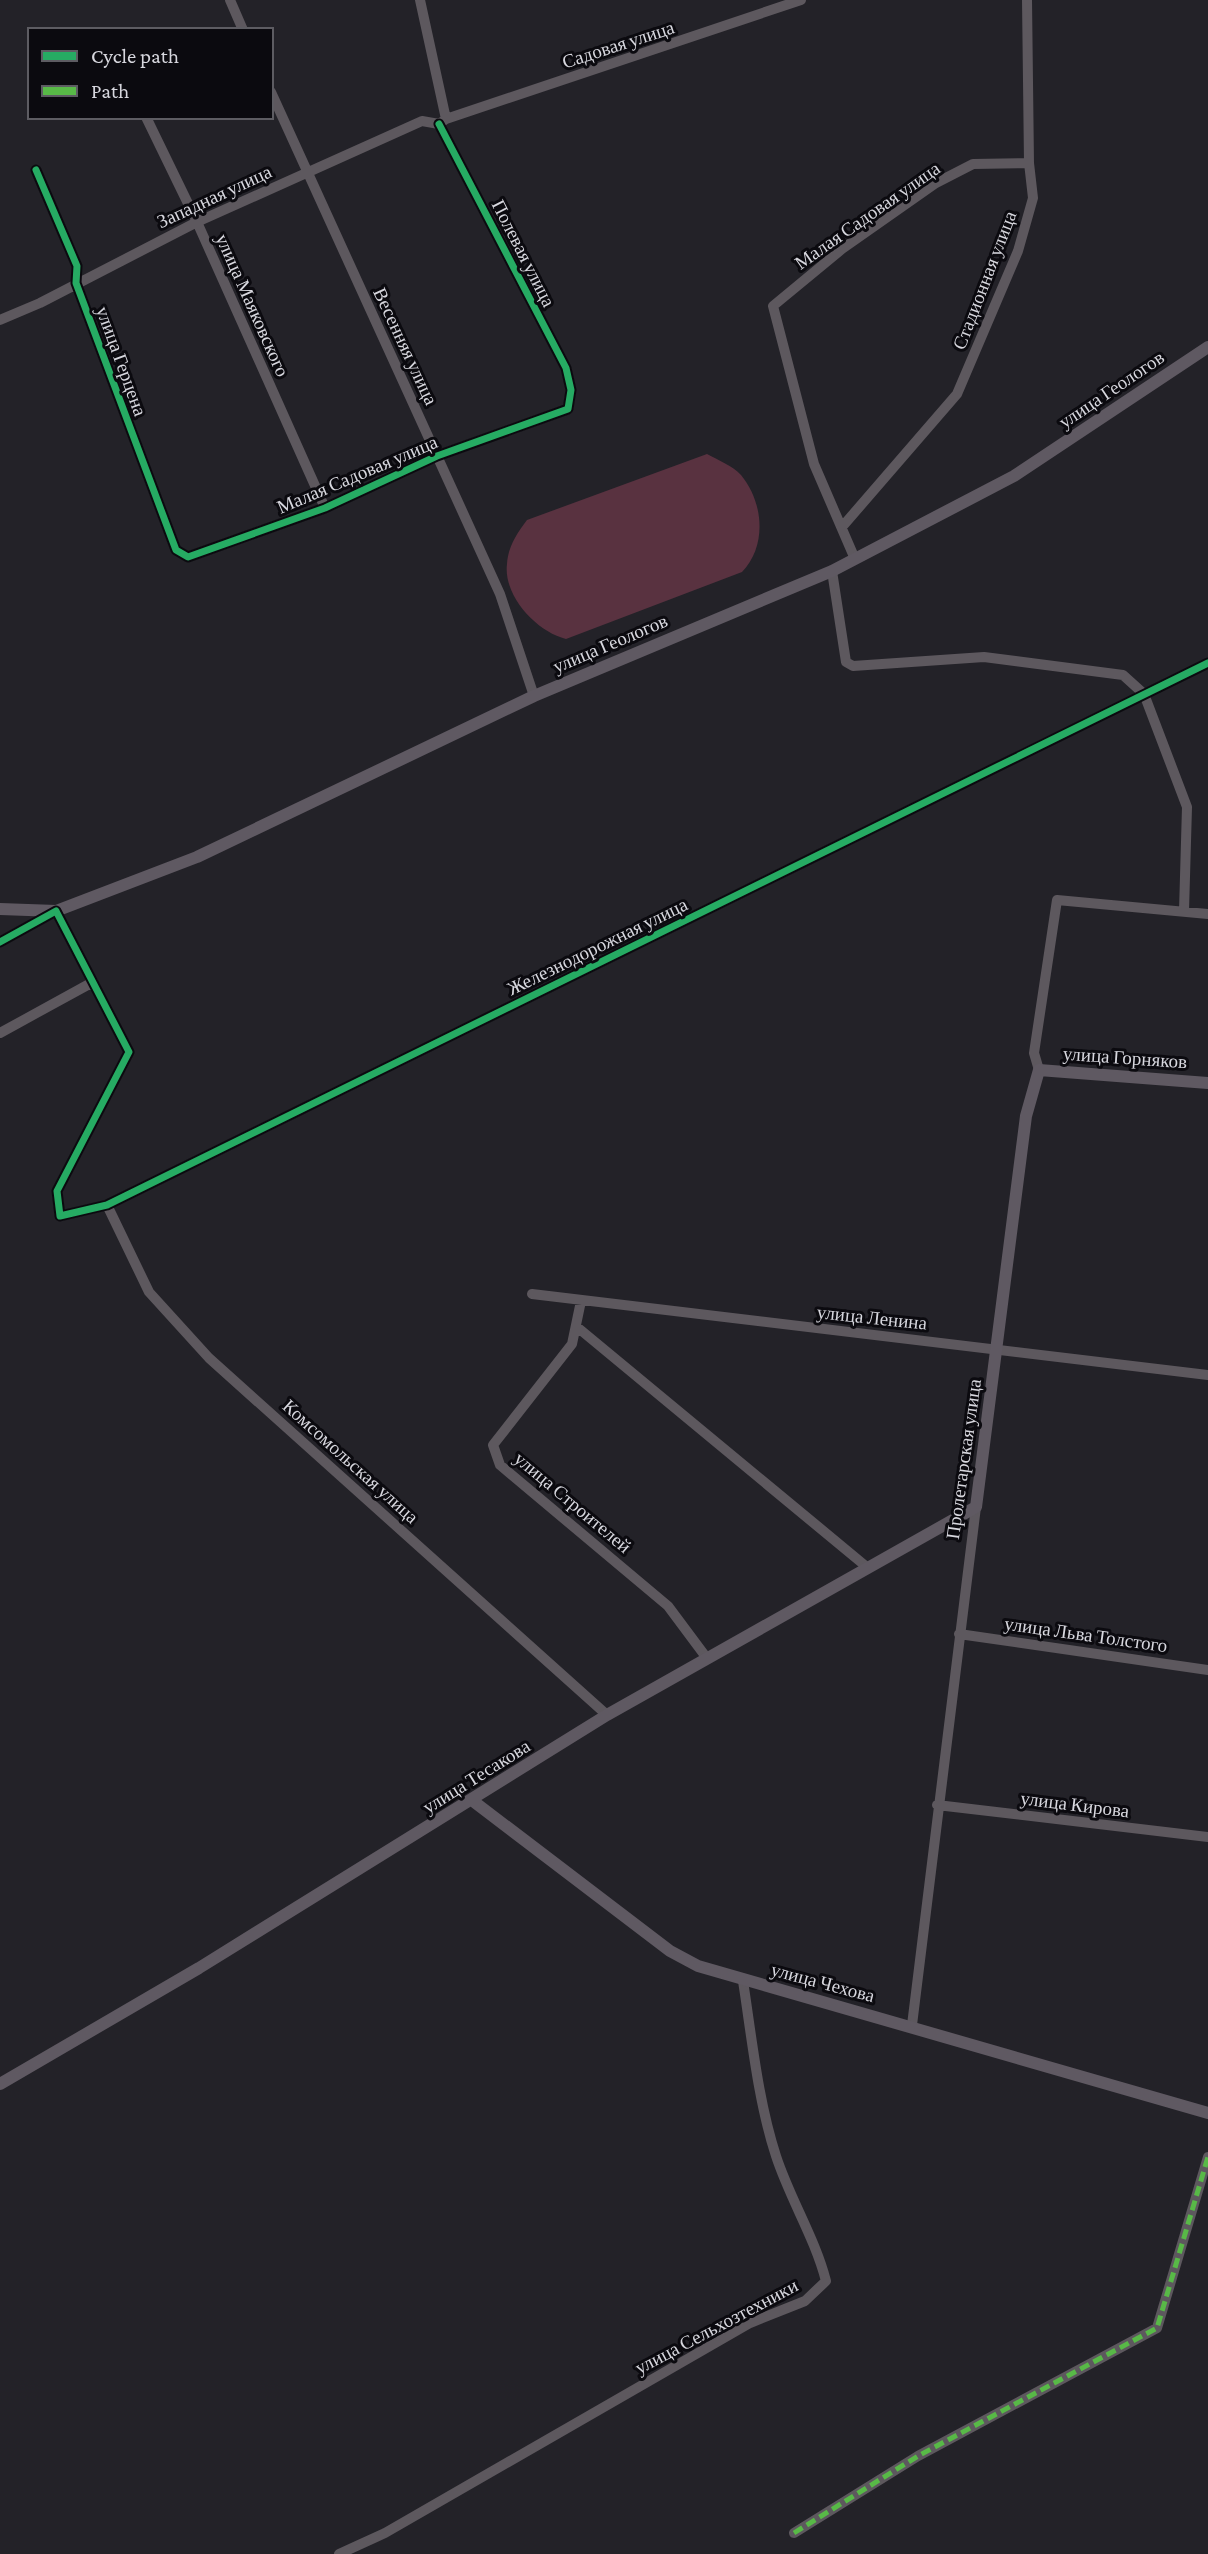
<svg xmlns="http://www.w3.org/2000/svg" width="1208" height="2554" viewBox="0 0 1208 2554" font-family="'Crimson Pro',serif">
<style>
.green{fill:#593240}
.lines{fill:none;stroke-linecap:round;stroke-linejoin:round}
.minor{stroke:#5d585e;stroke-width:10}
.secondary{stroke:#5f5962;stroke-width:12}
.quiet{stroke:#58b947;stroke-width:5;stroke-dasharray:10 5;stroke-linecap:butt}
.cycleway-casing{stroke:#0b0a0f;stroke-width:11}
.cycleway{stroke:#26ab63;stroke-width:7}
.labels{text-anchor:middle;stroke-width:6;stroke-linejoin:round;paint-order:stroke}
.street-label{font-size:19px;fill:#d7d7de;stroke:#0b0a0f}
</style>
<rect width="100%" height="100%" fill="#232228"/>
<path class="green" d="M707 454C718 460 733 466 741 475 764 503 767 546 742 572L566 639C537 632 503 596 507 564 508 547 517 533 527 520Z"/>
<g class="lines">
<path class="minor" d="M230 0 243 30
M420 0 446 119
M271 92 500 594 534 696
M146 117 197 222 325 508
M36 170 77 266 76 283 176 550 188 557 325 508 437 456 568 409 571 390 566 368 439 124
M0 320 40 303 197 222 422 121 439 124 446 119 801 0
M842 527 957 394 1018 251 1033 198 1029 163 1027 0
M855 559 814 464 773 306 842 249 936 183 973 164 1029 163
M832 571 846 662 853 666 984 657 1123 675 1144 694 1187 807 1184 911
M0 942 56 911 129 1052 57 1191 60 1216 107 1205 1208 663
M0 1033 93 982
M1039 1070 1034 1053 1057 900 1208 914
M107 1205 149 1292 209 1358 607 1715
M532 1294 1208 1375
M581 1301 572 1344 493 1445 500 1465 668 1606 706 1657
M577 1327 868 1568
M959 1634 1208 1670
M937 1805 1208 1837
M912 2025 976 1507
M794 2533 918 2456 1157 2328 1208 2157
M339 2554 385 2533 750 2323 805 2301 826 2281C815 2238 790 2199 776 2156 758 2101 752 2039 743 1981"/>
<path class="secondary" d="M0 909 56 911 197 857 534 696 832 571 1014 476 1208 347
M473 1801 670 1951 698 1966 1208 2113
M0 2084 199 1968 607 1715 976 1507 1026 1116 1039 1070 1208 1083"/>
<path class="quiet" d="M794 2533 918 2456 1157 2328 1208 2157"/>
<g class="cycleway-casing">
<path id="cycleway" d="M36 170 77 266 76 283 176 550 188 557 325 508 437 456 568 409 571 390 566 368 439 124
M0 942 56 911 129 1052 57 1191 60 1216 107 1205 1208 663"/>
</g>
<use href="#cycleway" class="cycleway"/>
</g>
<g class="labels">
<g class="street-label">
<text transform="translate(618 44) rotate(-18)" y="7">Садовая улица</text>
<text transform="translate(214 196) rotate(-25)" y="7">Западная улица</text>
<text transform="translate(867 215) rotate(-35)" y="7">Малая Садовая улица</text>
<text transform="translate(524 253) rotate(63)" y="7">Полевая улица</text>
<text transform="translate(984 280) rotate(-69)" y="7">Стадионная улица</text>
<text transform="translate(253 305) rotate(66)" y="7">улица Маяковского</text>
<text transform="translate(406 346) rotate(65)" y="7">Весенняя улица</text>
<text transform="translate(122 361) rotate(70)" y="7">улица Герцена</text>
<text transform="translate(1111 389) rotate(-34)" y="7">улица Геологов</text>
<text transform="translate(357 474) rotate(-23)" y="7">Малая Садовая улица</text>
<text transform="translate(610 643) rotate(-23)" y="7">улица Геологов</text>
<text transform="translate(597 946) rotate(-26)" y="7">Железнодорожная улица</text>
<text transform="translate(1125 1057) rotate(4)" y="7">улица Горняков</text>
<text transform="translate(872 1317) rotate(6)" y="7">улица Ленина</text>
<text transform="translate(963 1459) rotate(-82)" y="7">Пролетарская улица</text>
<text transform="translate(351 1461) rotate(42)" y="7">Комсомольская улица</text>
<text transform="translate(573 1502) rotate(40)" y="7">улица Строителей</text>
<text transform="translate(1086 1634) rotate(8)" y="7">улица Льва Толстого</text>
<text transform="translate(476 1776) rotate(-32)" y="7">улица Тесакова</text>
<text transform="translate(1075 1804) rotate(7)" y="7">улица Кирова</text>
<text transform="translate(823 1982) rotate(15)" y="7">улица Чехова</text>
<text transform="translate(716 2326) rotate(-28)" y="7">улица Сельхозтехники</text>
</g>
</g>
<rect x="28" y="28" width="245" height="91" fill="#0b0a0f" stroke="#5d5c62" stroke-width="2"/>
<rect x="42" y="51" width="35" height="10" fill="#26ab63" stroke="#5d5c62" stroke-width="2"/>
<text x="91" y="63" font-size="21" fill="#d7d7de">Cycle path</text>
<rect x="42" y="86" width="35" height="10" fill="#58b947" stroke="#5d5c62" stroke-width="2"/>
<text x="91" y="98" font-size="21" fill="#d7d7de">Path</text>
</svg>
